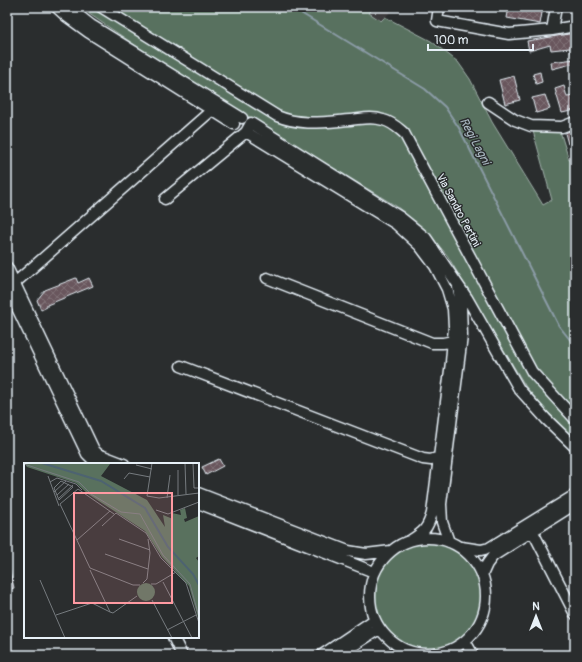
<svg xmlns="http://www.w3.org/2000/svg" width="582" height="662" viewBox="0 0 582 662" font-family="Pangolin,sans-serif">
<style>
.built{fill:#3d3a3c}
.green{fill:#59715e;stroke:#a0b1ab}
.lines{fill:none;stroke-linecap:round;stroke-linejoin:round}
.stream{stroke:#8b9ca7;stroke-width:2}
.building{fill:url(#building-cross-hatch);stroke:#e8f1f8}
.minor-casing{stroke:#e8f1f8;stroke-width:13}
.minor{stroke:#2a2d2e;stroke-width:10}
.labels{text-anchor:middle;stroke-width:3;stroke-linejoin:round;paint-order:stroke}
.street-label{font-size:11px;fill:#e8f1f8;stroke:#2a2d2e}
.water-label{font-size:12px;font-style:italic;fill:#aab8c2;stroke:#2a2d2e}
.inset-river{fill:none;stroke:#4d6371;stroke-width:2}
.inset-road{fill:none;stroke:#767b7f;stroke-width:1}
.view{fill:#ff9aa2;fill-opacity:0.15;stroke:#ff9aa2;stroke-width:2}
.inset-edge{fill:none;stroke:#e8f1f8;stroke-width:2}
</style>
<defs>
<pattern id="building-cross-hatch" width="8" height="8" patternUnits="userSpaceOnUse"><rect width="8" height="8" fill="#69575d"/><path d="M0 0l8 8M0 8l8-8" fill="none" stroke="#7e7075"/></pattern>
</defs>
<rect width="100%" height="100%" fill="#2a2d2e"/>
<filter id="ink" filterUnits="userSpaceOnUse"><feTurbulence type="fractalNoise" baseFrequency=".025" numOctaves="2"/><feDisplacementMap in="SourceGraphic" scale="8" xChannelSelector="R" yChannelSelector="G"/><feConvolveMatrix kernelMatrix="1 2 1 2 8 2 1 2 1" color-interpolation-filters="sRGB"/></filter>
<g filter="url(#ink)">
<path class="built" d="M374 7H396L381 21 368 13Z"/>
<path class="green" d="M79 7H374L369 13 381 21 385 17 431 41 458 62 470 79 492 122 543 205 552 200 533 131H560L569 160 575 159V439L546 410 526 387 447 255 424 228 396 206 256 121 135 45Z
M375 596a53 53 0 1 1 106 0a53 53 0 1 1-106 0Z"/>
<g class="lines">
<path class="stream" d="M291 7 425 89 445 107 459 128 559 326 575 346"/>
</g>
<path class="building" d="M509 7H543L540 24 507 18Z
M575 33V59H573L570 48 551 50 550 45 529 51 527 41Z
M575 59V63L552 69 551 62Z
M540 72 542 82 536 84 533 74Z
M514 76 520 100 505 104 499 80Z
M564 86 567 97 575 96V110L562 113 555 89Z
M545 95 550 109 536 113 532 98Z
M575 129V141L568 144 565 133Z
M76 278 78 283 89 278 93 286 47 305V307L41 310 37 300 45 290Z
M219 459 223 466 206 475 202 467Z
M7 567H9L14 588 7 590Z"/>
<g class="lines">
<g class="minor-casing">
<path id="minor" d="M56 7 66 16 88 32 234 124
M68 7 91 25 242 118
M101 7 277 116C301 126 324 122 350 120 361 119 372 116 383 120 392 122 398 128 404 133L532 372 575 419
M439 7 437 21 509 34 552 30 575 26
M552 30 556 7
M488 102 515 120 531 126 562 127 575 122
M246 132 396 224 420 246 435 266 447 289 453 309 454 327 451 362 432 513C428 528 424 532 411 540
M165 199 246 132 251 123 400 217 426 238 467 298 519 389 546 419 575 447
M7 267 94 450 98 454 124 464
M267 278 432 343H443L453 341
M7 287 87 454 95 462 99 464
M8 289 212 110
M181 366 423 459 431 460 439 457
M198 493 348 551 366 554 391 551
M198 503 374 572
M533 532 575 614
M370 596a58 58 0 1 1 116 0a58 58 0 1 1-116 0Z
M449 542 442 522 441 504 462 336 461 305 458 287
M461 547 481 550 489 548 575 495
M482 575 487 564 493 556 575 504
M173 637 182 655
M465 641 473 655
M322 655 374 620
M339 655 379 629"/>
</g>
<use href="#minor" class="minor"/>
</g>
</g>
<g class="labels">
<g class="street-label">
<text transform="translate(459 210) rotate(62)" y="4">Via Sandro Pertini</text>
</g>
<g class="water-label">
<text transform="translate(475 141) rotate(62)" y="4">Regi Lagni</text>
</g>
</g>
<g transform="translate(24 463)">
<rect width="175" height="175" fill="#2a2d2e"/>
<path d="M0 0 86 1 77 13 123 37 141 64 139 52 149 56 148 50 157 52 156 47 161 45 163 55 160 56 161 59 175 53V93L172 95 175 99V158L165 123 138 94 121 68 64 31 52 20 3 4ZM113 129a9 9 0 1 1 18 0a9 9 0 1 1-18 0Z" fill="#59715e"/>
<path class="inset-river" d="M18 0 77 18 121 45 144 84 169 111 175 122"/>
<path class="inset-road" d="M128 0 123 33 135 35 175 30M161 0 162 31M169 0 170 25H175M0 1 55 19 67 31 97 49 116 51 139 92 166 121 175 154M112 2 128 6M154 7V32M24 13 35 43M100 16 105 10 126 14M37 18 49 24 35 37 30 25ZM26 19 33 15 52 21 58 27M30 29 42 18M33 32 45 21M143 35 146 12M34 36 49 22M132 47 144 51 175 39M90 51 54 26 36 41 66 105 109 122H116M78 63 92 50 122 70 137 95 162 120 175 160M95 76 126 87M53 77 86 48M81 91 124 106M66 107 86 149 89 150M16 117 41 175M139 119 168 175M119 120 123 116 126 90 124 76M127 121H132L152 109M128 137 148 175M89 150 113 133M32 152 68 140 86 149M143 167 172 152"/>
<path class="view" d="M50 30H148V140H50Z"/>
<rect width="175" height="175" class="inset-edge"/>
</g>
<rect width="582" height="662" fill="none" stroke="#2a2d2e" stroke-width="24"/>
<rect x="12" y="12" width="558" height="638" fill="none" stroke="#e8f1f8" stroke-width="1.5" filter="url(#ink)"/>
<g transform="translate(536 616)" stroke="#2a2d2e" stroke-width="3" paint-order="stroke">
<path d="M0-3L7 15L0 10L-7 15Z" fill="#e8f1f8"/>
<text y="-6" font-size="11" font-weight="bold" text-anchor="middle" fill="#e8f1f8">N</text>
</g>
<path d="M428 44v6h105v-6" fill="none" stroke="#e8f1f8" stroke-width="2"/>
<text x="434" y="44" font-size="12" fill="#e8f1f8" stroke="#2a2d2e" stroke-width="3" paint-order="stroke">100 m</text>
</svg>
